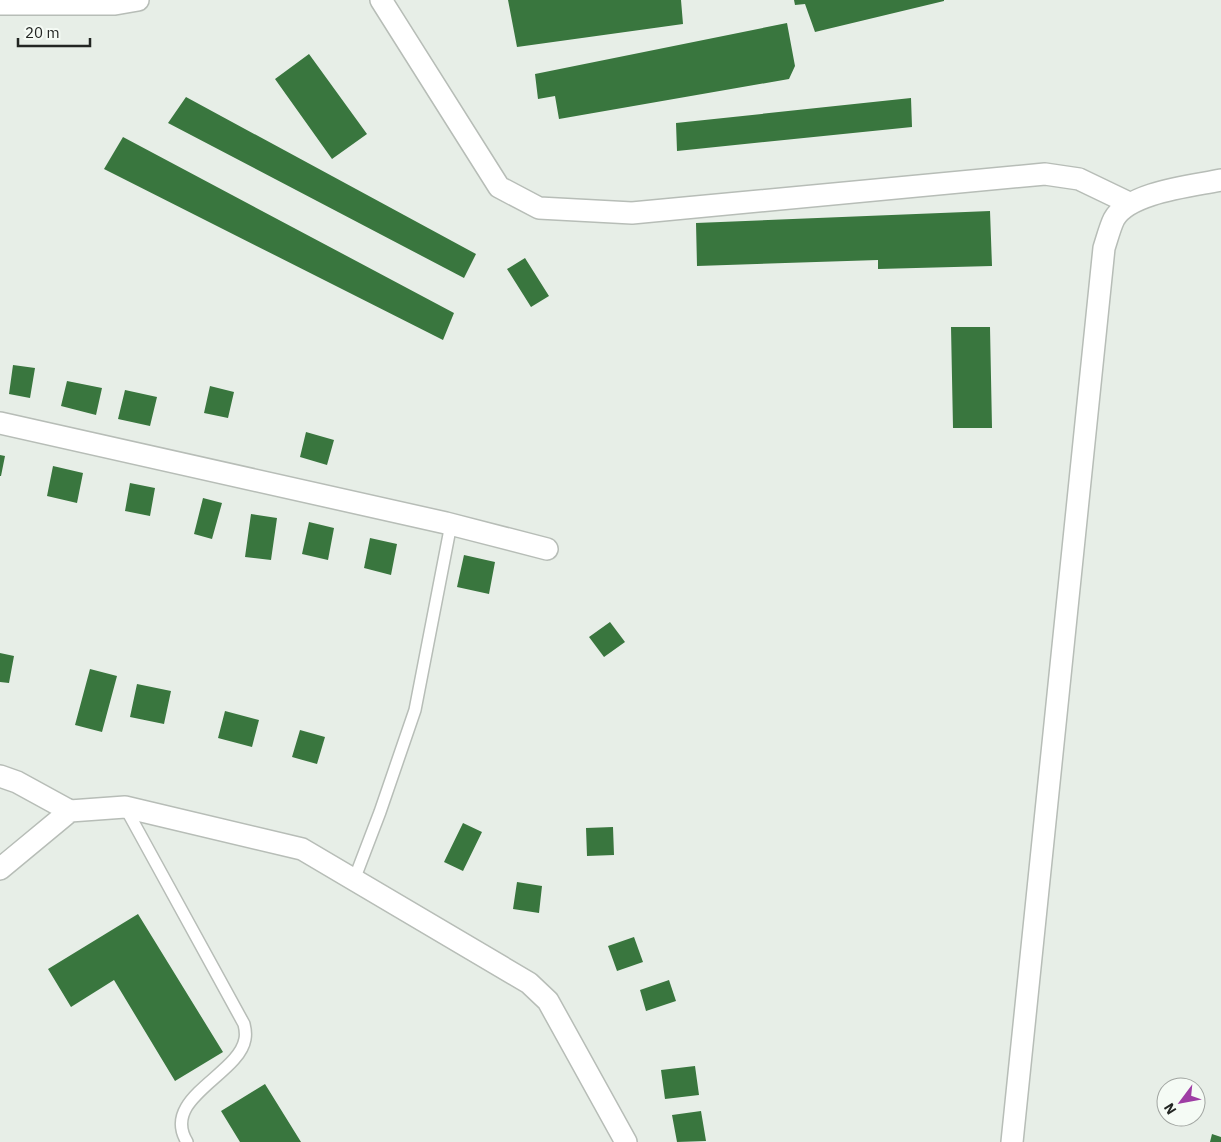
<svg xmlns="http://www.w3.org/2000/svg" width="1221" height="1142" viewBox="0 0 1221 1142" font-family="'IBM Plex Sans',sans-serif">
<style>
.building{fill:#39763e}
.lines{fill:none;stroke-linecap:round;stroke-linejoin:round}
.lane-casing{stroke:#b7bdb7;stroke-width:14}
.street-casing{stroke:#b7bdb7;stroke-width:24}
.lane{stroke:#fff;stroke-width:11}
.street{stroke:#fff;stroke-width:21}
</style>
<rect width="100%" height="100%" fill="#e7eee7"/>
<path class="building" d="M508 0H681L683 24 517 47Z
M794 0H944V1L815 32 805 4 795 5Z
M787 23 795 66 789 79 559 119 555 96 538 99 535 74Z
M309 54 367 134 332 159 275 79Z
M186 97 476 254 464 278 168 123Z
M911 98 912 127 677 151 676 123Z
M123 137 454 313 443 340 104 169Z
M990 211 992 266 878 269V260L697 266 696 223Z
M525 258 549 296 531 307 507 269Z
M951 327H990L992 428H953Z
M13 365 35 368 30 398 9 394Z
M67 381 102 388 96 415 61 406Z
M210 386 234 392 228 418 204 413Z
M125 390 157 397 150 426 118 419Z
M306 432 334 440 327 465 300 457Z
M0 455 5 456 1 476H0Z
M53 466 83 473 77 503 47 496Z
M130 483 155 488 150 516 125 511Z
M203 498 222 503 212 539 194 534Z
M251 514 277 518 271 560 245 557Z
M309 522 334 528 328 560 302 554Z
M370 538 397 544 391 575 364 568Z
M464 555 495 562 489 594 457 587Z
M610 622 625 642 604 657 589 637Z
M0 653 14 656 9 683 0 682Z
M90 669 117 676 102 732 75 725Z
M137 684 171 691 164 724 130 717Z
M225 711 259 720 252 747 218 738Z
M300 730 325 737 317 764 292 757Z
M463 823 482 832 463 871 444 862Z
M613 827 614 855 587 856 586 828Z
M517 882 542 886 539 913 513 909Z
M138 914 223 1052 175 1081 114 980 71 1007 48 969Z
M634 937 643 962 617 971 608 946Z
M669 980 676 1001 646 1011 640 990Z
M695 1066 699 1095 665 1099 661 1070Z
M265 1084 301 1142H240L221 1111Z
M701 1111 706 1141 677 1142 672 1115Z
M1212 1134 1221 1137V1142H1210Z"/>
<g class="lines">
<g class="lane-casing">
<path id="lane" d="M125 807 244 1024C245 1028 246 1034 245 1039 239 1075 160 1098 187 1142
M354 880 380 812 415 710 451 524"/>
</g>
<g class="street-casing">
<path id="street" d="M381 0 499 187 539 208 632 213 1045 174 1079 179 1129 203
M0 4H115L138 0
M0 423 446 523 547 549
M0 776 17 782 70 811
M0 869 70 811 125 807 302 849 529 983 548 1001 626 1142
M1012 1142 1104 248C1107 239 1110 227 1114 219 1129 192 1193 186 1221 180"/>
</g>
<use href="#lane" class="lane"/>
<use href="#street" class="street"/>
</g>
<g transform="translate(1181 1102) rotate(238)"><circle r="24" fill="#f5fbf5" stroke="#a1a5a1"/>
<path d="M0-4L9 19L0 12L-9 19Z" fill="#9e3da4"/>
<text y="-8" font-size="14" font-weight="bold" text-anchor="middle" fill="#222522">N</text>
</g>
<path d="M18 38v8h72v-8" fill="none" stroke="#222522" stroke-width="2.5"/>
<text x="25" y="38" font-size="15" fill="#222522" stroke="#f5fbf5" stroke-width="4" paint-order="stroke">20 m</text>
</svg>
